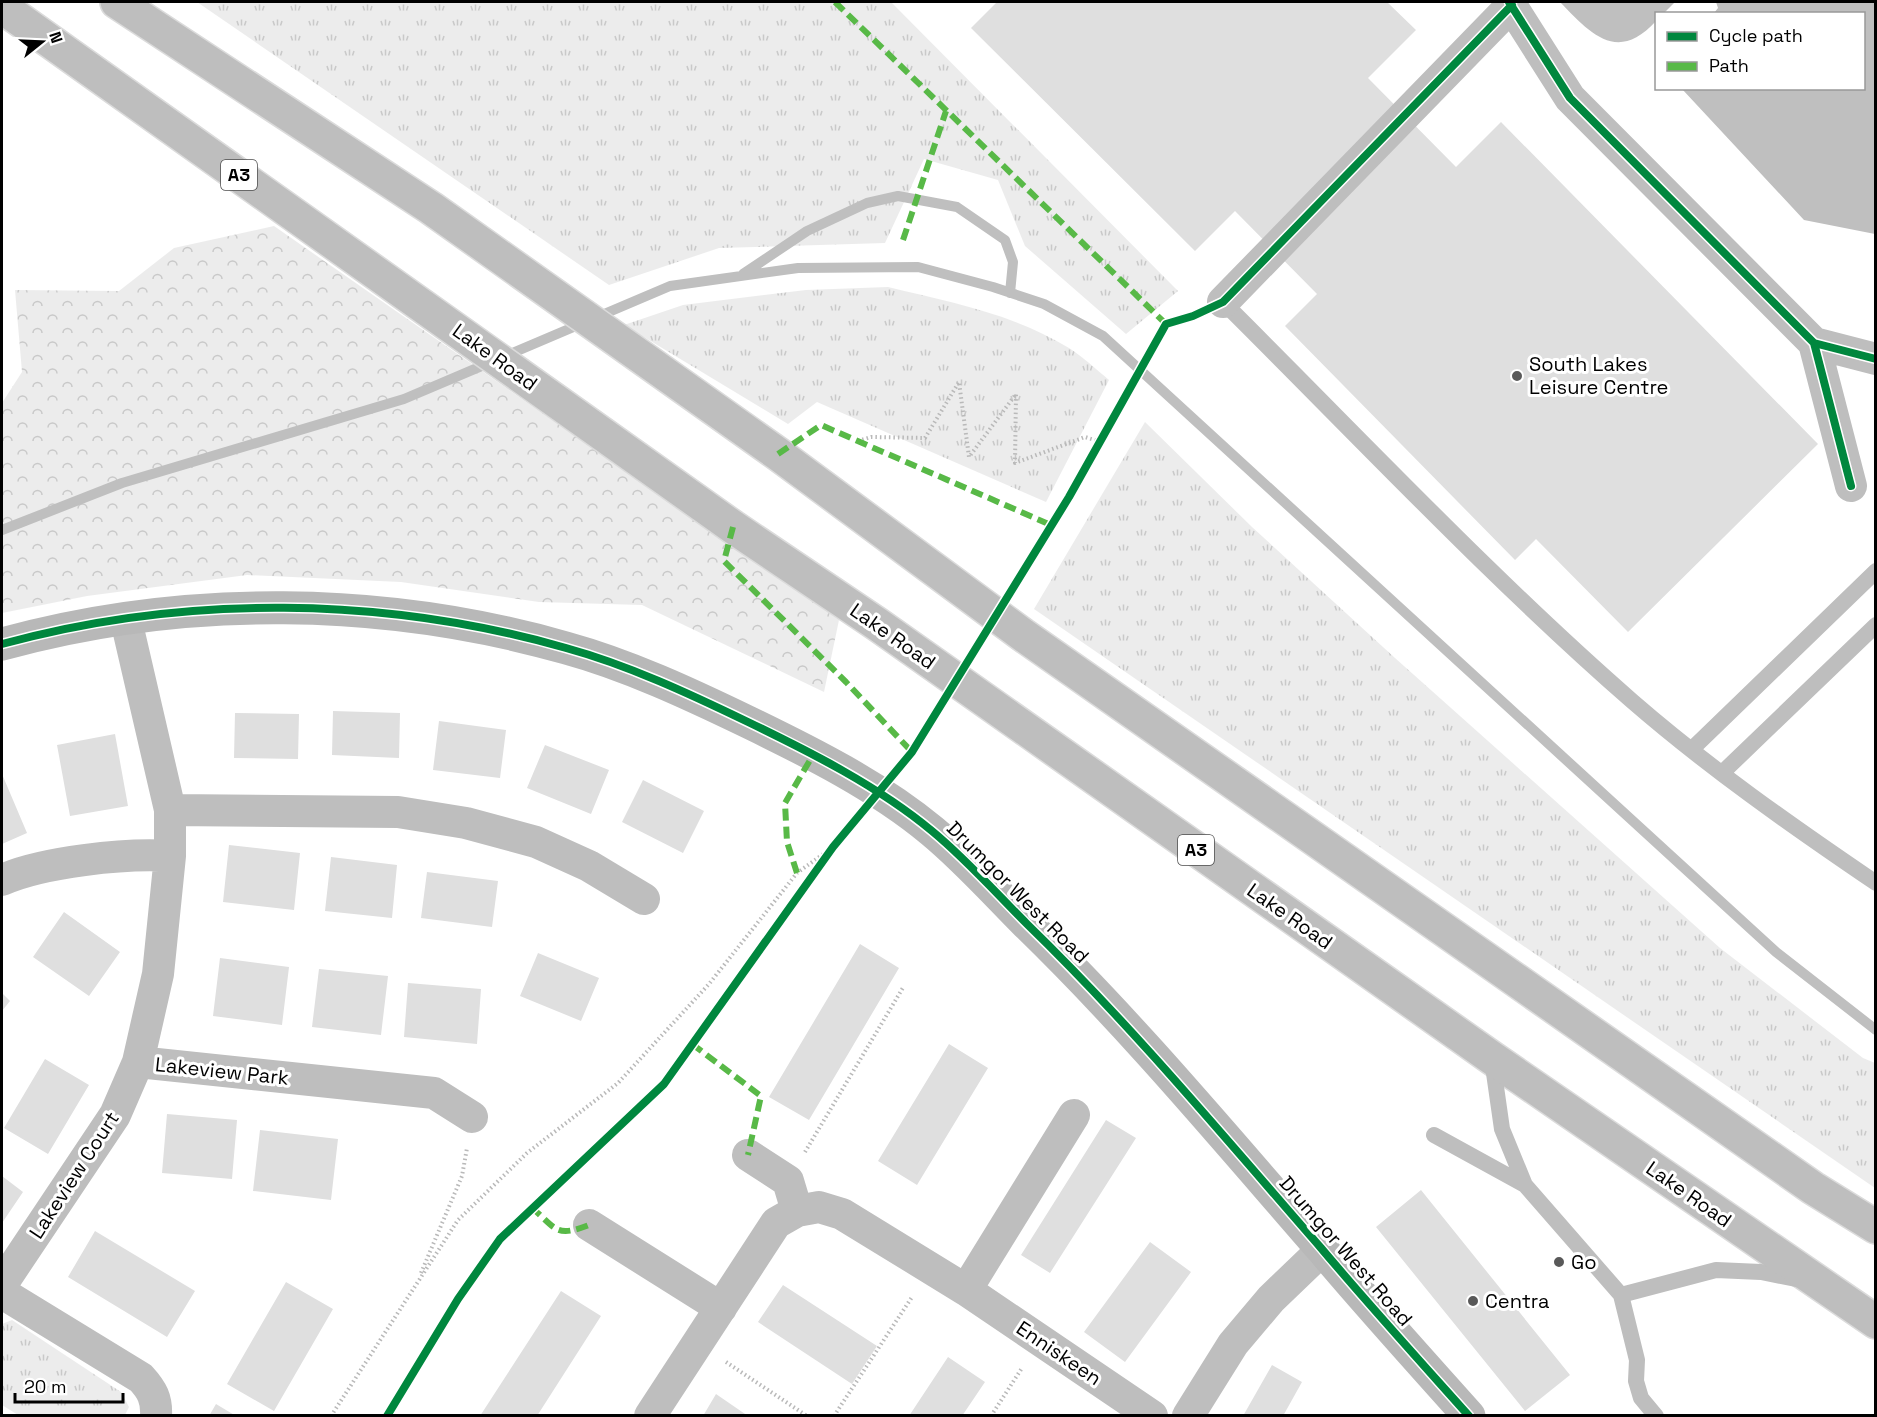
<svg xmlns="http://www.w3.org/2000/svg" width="1877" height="1417" viewBox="0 0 1877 1417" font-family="'Space Grotesk',sans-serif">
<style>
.grass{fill:url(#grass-tufts)}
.forest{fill:url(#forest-crowns)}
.water{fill:#bfbfbf}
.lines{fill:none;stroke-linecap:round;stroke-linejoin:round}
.stream{stroke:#bfbfbf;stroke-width:10}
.building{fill:#dfdfdf}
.highway-casing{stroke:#dbdbdb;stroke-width:36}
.path{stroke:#b9b9b9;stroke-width:4;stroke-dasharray:1.5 3;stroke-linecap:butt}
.lane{stroke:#bebebe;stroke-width:16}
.street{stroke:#bebebe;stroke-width:32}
.secondary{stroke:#b8b8b8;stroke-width:33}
.highway{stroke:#bebebe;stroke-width:33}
.quiet{stroke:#58b947;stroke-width:6;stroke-dasharray:12 6;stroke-linecap:butt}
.cycleway-casing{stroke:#fff;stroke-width:11}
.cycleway{stroke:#00873e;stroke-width:8}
.poi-dot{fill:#595959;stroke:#fff;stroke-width:2}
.labels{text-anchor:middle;stroke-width:6;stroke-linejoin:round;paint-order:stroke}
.shield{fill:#fff;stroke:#4c4c4c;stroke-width:1.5}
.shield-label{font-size:18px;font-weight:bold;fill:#000}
.street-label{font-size:20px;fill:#000;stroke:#fff}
.poi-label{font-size:20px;fill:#000;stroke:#fff;text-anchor:start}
</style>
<defs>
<pattern id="grass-tufts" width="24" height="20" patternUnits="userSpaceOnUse" patternTransform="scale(1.5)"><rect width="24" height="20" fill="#ececec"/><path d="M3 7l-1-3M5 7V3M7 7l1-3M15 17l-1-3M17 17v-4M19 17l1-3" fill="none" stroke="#c9c9c9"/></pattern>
<pattern id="forest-crowns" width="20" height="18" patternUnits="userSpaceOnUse" patternTransform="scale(1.5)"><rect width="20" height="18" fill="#ececec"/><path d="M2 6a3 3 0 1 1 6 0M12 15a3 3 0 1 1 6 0" fill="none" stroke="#c9c9c9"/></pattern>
</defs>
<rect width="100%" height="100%" fill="#fff"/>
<path class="grass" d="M197 2H891L1178 291 1126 334 1025 246 998 180 924 159 885 243 719 248 609 285Z
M888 287C950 302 1014 314 1069 348 1083 357 1096 369 1109 380L1046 502 817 402 788 424 624 325 683 305 806 290Z
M1145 422 1252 527 1395 658 1720 948 1863 1058 1875 1063V1188L1034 609Z
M12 1320 121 1392 129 1407 125 1415H18L2 1405V1324Z"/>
<path class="forest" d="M274 226 839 620 824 692 642 605 539 602 401 582 247 575 87 596 2 613V403L22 372 15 290 119 291 174 248Z"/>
<path class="water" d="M1560 2H1675L1664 13 1656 14V21C1617 64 1590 33 1560 2Z
M1716 2H1875V234L1804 220 1682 89 1864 88V14L1714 13 1718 8Z"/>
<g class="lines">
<path class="stream" d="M743 274 807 231 867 203 898 196 957 207 1005 240 1013 262 1010 293
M2 530 122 483 404 399 670 286 798 268 918 267 993 287 1044 304 1103 336 1776 952 1876 1030"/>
</g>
<path class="building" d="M997 2H1387L1416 30 1368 78 1456 167 1501 122 1818 444 1628 632 1536 539 1515 560 1285 326 1317 294 1235 211 1195 251 971 28Z
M333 711 400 713 399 758 332 755Z
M235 713 299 714 298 759 234 758Z
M439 721 506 730 500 778 433 770Z
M115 734 128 806 70 816 57 745Z
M545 745 609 770 591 814 527 788Z
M2 774 27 833 2 844Z
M643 780 704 811 683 853 622 822Z
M229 845 300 853 294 910 223 902Z
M331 857 397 865 392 918 325 911Z
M427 872 498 881 492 927 421 918Z
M64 912 120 952 89 996 33 957Z
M860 944 899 968 809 1120 769 1097Z
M538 953 599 978 581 1021 520 996Z
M220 958 289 967 282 1025 213 1016Z
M319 969 388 976 381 1035 312 1027Z
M408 983 481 989 477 1044 404 1037Z
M2 993 10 1001 2 1011Z
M949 1044 988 1068 917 1185 878 1161Z
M45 1059 89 1085 48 1154 4 1128Z
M167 1114 237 1120 232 1179 162 1173Z
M1106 1120 1136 1138 1050 1273 1021 1255Z
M260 1130 338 1139 331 1200 253 1191Z
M2 1176 23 1192 2 1223Z
M1421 1190 1570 1375 1525 1411 1376 1227Z
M95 1231 195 1291 167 1337 68 1277Z
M1150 1242 1191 1272 1125 1362 1084 1332Z
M286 1282 333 1309 274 1411 227 1384Z
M783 1285 877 1346 852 1384 758 1322Z
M561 1291 601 1316 537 1416H480Z
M948 1357 985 1382 962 1416H909Z
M1272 1365 1302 1382 1283 1416H1243Z
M716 1394 748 1416H703Z
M216 1404 236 1416H209Z"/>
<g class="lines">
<g class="highway-casing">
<path id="highway" d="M117 2 431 208 778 454 1023 635 1813 1188 1876 1227
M2 7 733 527 877 624 1492 1058 1876 1322"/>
</g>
<path class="path" d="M858 441 871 437 925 438 959 382 969 457 1016 394 1015 463 1085 437 1101 442
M805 1152 904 986
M421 1273 462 1176 467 1148
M726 1362 807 1416
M331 1416 458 1220 527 1153 618 1083 709 984 797 873 833 847
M834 1416 912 1297
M991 1416 1022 1368"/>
<path class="lane" d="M1223 302C1357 435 1490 577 1632 701 1708 767 1792 826 1876 883
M1692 749 1876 571
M1722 773 1876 625
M1492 1059 1502 1129 1525 1185
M1434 1135 1525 1185 1621 1295 1637 1360 1636 1381 1641 1398 1656 1416
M1621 1295 1716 1270 1761 1272 1801 1280"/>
<path class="street" d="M1509 2 1570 98 1814 343 1876 359
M1223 302 1512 5
M1814 343 1851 486
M126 620 170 810 398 812 466 823 536 842 589 866 644 899
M2 880C42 862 125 853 170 856
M138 1062 434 1093 472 1117
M748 1155 788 1181 797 1211
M589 1225 721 1308
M2 1284 115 1115 138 1062 158 974 170 856V810
M966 1290 1074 1115
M2 1293 141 1378C152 1390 157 1399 156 1416
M650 1416 776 1223 797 1211 819 1207 842 1214 966 1290 1152 1416
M1188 1416 1233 1344 1271 1299 1322 1250"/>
<path class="secondary" d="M2 644C184 594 384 596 566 648 628 665 690 694 748 722 810 752 878 786 932 831 966 859 996 893 1027 924 1132 1026 1225 1138 1321 1248 1369 1305 1419 1360 1469 1416"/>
<use href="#highway" class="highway"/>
<path class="quiet" d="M835 2 1166 324
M903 240 946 111
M778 454 821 425 1051 525
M733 527 724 561 846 682 912 752
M797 873 787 842 785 803 813 755
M692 1044 761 1096 748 1155
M531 1207C557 1229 555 1238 589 1225"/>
<g class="cycleway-casing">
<path id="cycleway" d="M1509 2 1570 98 1814 343 1876 359
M1814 343 1851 486
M2 644C184 594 384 596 566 648 628 665 690 694 748 722 810 752 878 786 932 831 966 859 996 893 1027 924 1132 1026 1225 1138 1321 1248 1369 1305 1419 1360 1469 1416
M387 1416 458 1299 500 1239 664 1084 833 847 912 752 1069 497 1166 324 1193 316 1223 302 1512 5"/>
</g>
<use href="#cycleway" class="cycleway"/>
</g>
<g class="poi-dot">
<circle cx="1517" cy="376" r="6"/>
<circle cx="1559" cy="1262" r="6"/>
<circle cx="1473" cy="1301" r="6"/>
</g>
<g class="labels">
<g class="shield">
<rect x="221" y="160" width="36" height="30" rx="4.5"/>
<rect x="1178" y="835" width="36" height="30" rx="4.5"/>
</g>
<g class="shield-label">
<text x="239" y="181">A3</text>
<text x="1196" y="856">A3</text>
</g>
<g class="street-label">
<text transform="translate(495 357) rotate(36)" y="7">Lake Road</text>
<text transform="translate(893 636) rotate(35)" y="7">Lake Road</text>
<text transform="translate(1018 892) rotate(45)" y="7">Drumgor West Road</text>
<text transform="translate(1290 916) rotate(35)" y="7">Lake Road</text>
<text transform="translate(222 1071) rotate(6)" y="7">Lakeview Park</text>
<text transform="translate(74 1175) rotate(-57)" y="7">Lakeview Court</text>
<text transform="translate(1689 1194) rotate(35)" y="7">Lake Road</text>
<text transform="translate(1346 1251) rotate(49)" y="7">Drumgor West Road</text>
<text transform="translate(1059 1353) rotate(34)" y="7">Enniskeen</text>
</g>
<g class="poi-label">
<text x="1529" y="371">South Lakes<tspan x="1529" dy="23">Leisure Centre</tspan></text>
<text x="1571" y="1269">Go</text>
<text x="1485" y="1308">Centra</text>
</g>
</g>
<rect width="1877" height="1417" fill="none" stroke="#000000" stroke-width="6"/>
<rect x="1655" y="12" width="210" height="78" fill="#ffffff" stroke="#999999" stroke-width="1.5"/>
<rect x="1667" y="32" width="30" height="9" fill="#00873e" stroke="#999999" stroke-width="1.5"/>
<text x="1709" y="42" font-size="18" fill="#000000">Cycle path</text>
<rect x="1667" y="62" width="30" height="9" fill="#58b947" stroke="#999999" stroke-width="1.5"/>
<text x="1709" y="72" font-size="18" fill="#000000">Path</text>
<g transform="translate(42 42) rotate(72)" stroke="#ffffff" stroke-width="4.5" paint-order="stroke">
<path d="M0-4.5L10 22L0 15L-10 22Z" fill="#000000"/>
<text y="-9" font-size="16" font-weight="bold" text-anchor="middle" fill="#000000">N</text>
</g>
<path d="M15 1393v9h108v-9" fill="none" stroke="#000000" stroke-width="3"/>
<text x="24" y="1393" font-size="18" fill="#000000" stroke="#ffffff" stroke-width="4.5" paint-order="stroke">20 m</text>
</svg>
